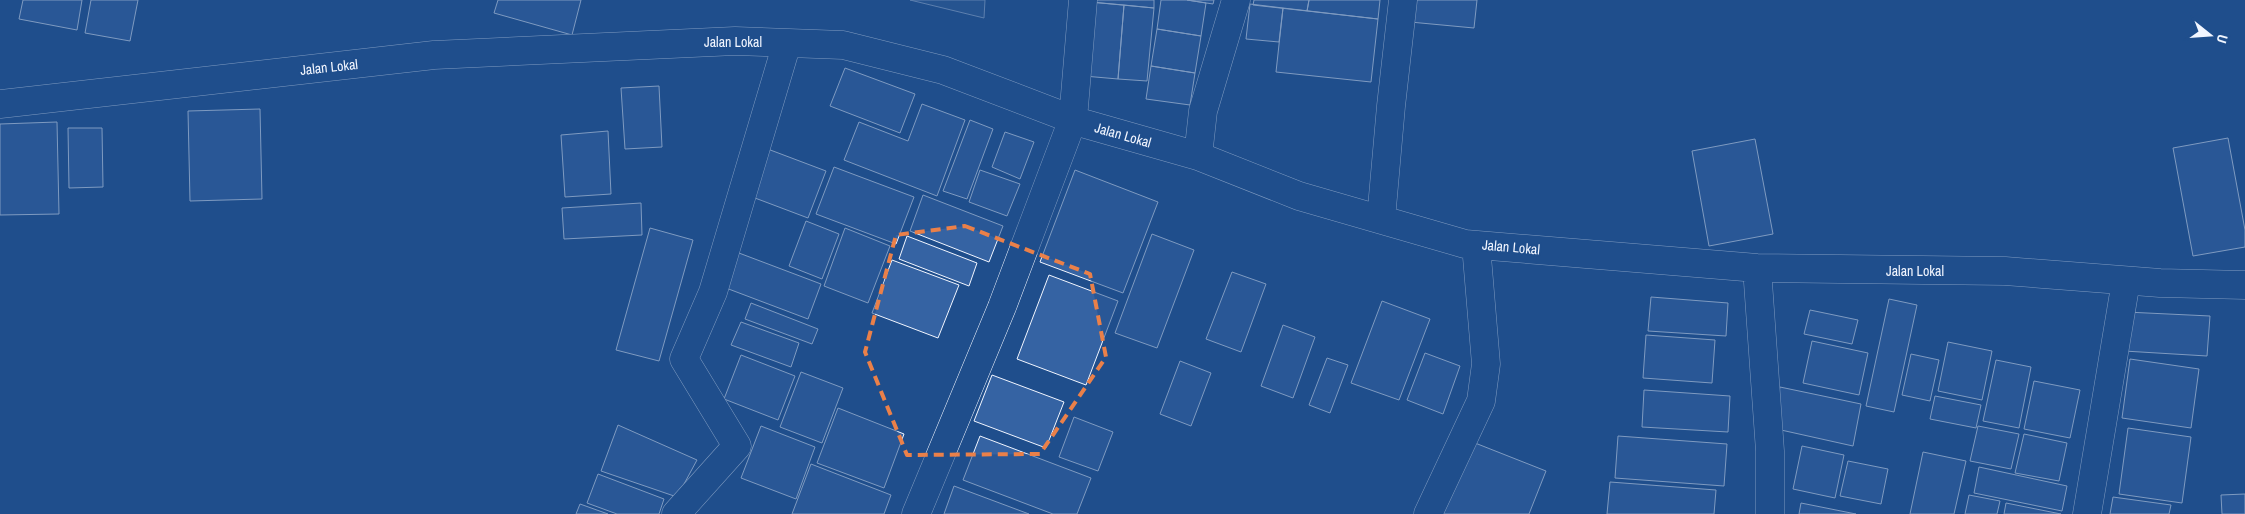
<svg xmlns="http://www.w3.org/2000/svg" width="2245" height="514" viewBox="0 0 2245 514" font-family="'Archivo Narrow',sans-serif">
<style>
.park{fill:#305b95;stroke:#a8bbd7}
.building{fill:#3563a3;stroke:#f2f6ff}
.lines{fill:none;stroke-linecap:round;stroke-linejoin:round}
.minor-casing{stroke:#f2f6ff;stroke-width:29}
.minor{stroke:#1f4e8c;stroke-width:28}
.marked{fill:none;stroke:#ea8049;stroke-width:4;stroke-dasharray:10 6;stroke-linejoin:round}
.labels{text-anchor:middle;stroke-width:4;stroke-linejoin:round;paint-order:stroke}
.street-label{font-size:14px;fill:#f2f6ff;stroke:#1f4e8c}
</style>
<rect width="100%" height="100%" fill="#1f4e8c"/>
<path class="park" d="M910 0H985L984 18Z"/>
<path class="building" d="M23 0H82L77 30 19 19Z
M91 0H138L130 41 85 33Z
M498 0H581L572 35 494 13Z
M1090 0H1154V8L1090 2Z
M1161 0H1187L1206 3 1201 36 1157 29Z
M1187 0H1214L1213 4Z
M1254 0H1309L1307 11 1253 5Z
M1309 0H1380L1378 19 1307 11Z
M1413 0H1477L1474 28 1410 22Z
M1090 2 1124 5 1118 79 1084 76Z
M1250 4 1283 8 1279 42 1246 39Z
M1124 5 1154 8 1147 81 1118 79Z
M1283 8 1378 19 1371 82 1276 72Z
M1157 29 1201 36 1195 73 1151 66Z
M1151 66 1195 73 1190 105 1146 99Z
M845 68 915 94 900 133 830 106Z
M659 86 662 147 625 149 621 88Z
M922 104 965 120 937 196 844 160 859 122 908 141Z
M260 109 262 199 190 201 188 111Z
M970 120 993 129 967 199 943 191Z
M57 122 59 214 0 215V124Z
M68 128H102L103 187 69 188Z
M608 131 611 194 565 197 561 135Z
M1005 132 1034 142 1020 179 992 167Z
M2228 138 2245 230V247L2193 256 2173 148Z
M1755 139 1773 234 1709 246 1692 151Z
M765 148 826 171 808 218 747 195Z
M834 167 914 197 896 244 816 214Z
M980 170 1020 184 1007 216 969 202Z
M1075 170 1158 202 1123 293 1040 262Z
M923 195 1003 226 989 262 910 231Z
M641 203 642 235 564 239 562 208Z
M806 221 839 234 822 279 789 266Z
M650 228 693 240 659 361 616 350Z
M845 228 890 246 868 303 824 286Z
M1152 234 1194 250 1157 348 1115 333Z
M907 236 977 263 969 286 899 259Z
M731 250 821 284 808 319 718 285Z
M892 260 959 285 938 338 872 313Z
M1232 272 1266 284 1241 352 1206 339Z
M1049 275 1118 301 1086 385 1017 359Z
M1651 297 1728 303 1726 336 1648 331Z
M1889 299 1917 305 1894 412 1866 406Z
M1382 301 1430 319 1399 400 1351 383Z
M751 303 818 329 812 344 745 319Z
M1810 310 1858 320 1852 344 1804 334Z
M2126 312 2210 316 2207 356 2124 351Z
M741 322 799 343 791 367 731 345Z
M1283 325 1315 337 1293 398 1261 386Z
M1646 335 1715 340 1712 383 1643 378Z
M1812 341 1868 353 1859 395 1803 383Z
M1948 342 1992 351 1982 400 1938 391Z
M1425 353 1460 366 1443 414 1407 400Z
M1911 354 1939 360 1930 401 1902 395Z
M741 355 795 376 778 420 724 399Z
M1327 358 1348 365 1330 413 1309 405Z
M2130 359 2199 369 2191 428 2122 418Z
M1996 360 2031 367 2019 428 1983 421Z
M1180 361 1211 373 1191 426 1160 414Z
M801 372 843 388 822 443 780 427Z
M992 375 1064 402 1046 448 974 421Z
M2034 381 2080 390 2070 438 2024 429Z
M1780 387 1861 404 1853 446 1772 428Z
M1644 390 1730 396 1728 432 1642 427Z
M1935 396 1981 405 1976 428 1930 419Z
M838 408 904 434 884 488 817 463Z
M1074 417 1113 432 1098 471 1059 457Z
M618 425 697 460 677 497 601 471Z
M761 426 815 447 796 499 741 478Z
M1978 426 2019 434 2011 469 1970 461Z
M2128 428 2191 437 2182 503 2119 494Z
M2024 434 2067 443 2059 481 2015 473Z
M980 436 1091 478 1077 514H1053L963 480Z
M1618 436 1727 444 1724 486 1615 478Z
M1470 441 1546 471 1529 514H1441Z
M1802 446 1844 455 1835 498 1793 489Z
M1923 452 1966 461 1954 514H1910Z
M1848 461 1888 469 1881 504 1840 496Z
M811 464 891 495 884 514H792Z
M1979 467 2067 486 2062 511 1974 493Z
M598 474 664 499 659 514H617L587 503Z
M1610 482 1716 490 1714 514H1607Z
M954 486 1029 514H944Z
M2245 494V514H2222L2221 495Z
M1969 495 2000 501 1997 514H1965Z
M2113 497 2171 505 2169 514H2110Z
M1801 503 1856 514H1799Z
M2006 503 2061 514H2004Z
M580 504 608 514H576Z"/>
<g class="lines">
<g class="minor-casing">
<path id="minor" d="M0 104 434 55 735 41 843 45 943 70 1082 123 1198 156 1299 196 1465 244 1757 268 2005 271 2160 283 2245 285
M1198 156 1203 111 1236 0
M1381 219 1391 106 1403 0
M1757 268 1770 451V514
M676 514 737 446 684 359 713 292 787 43
M916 514 1002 307 1073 119 1083 0
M1428 514 1481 401 1486 364 1476 245
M2087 514 2126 281"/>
</g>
<use href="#minor" class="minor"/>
</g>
<path d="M0 0H2245V514H0ZM965 226 1090 274 1106 357 1040 454 907 455 865 352 896 235Z" fill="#1f4e8c" fill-opacity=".55" fill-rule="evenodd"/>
<path class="marked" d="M965 226 1090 274 1106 357 1040 454 907 455 865 352 896 235Z"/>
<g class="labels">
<g class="street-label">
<text x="733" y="47">Jalan Lokal</text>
<text transform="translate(329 67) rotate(-6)" y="5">Jalan Lokal</text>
<text transform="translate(1123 135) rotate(16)" y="5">Jalan Lokal</text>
<text transform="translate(1511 247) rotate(5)" y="5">Jalan Lokal</text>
<text x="1915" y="276">Jalan Lokal</text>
</g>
</g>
<g transform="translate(2210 35) rotate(107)" stroke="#1f4e8c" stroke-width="4" paint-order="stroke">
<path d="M0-4L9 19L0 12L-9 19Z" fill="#f2f6ff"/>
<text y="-8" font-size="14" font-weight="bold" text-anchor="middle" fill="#f2f6ff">U</text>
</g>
</svg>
